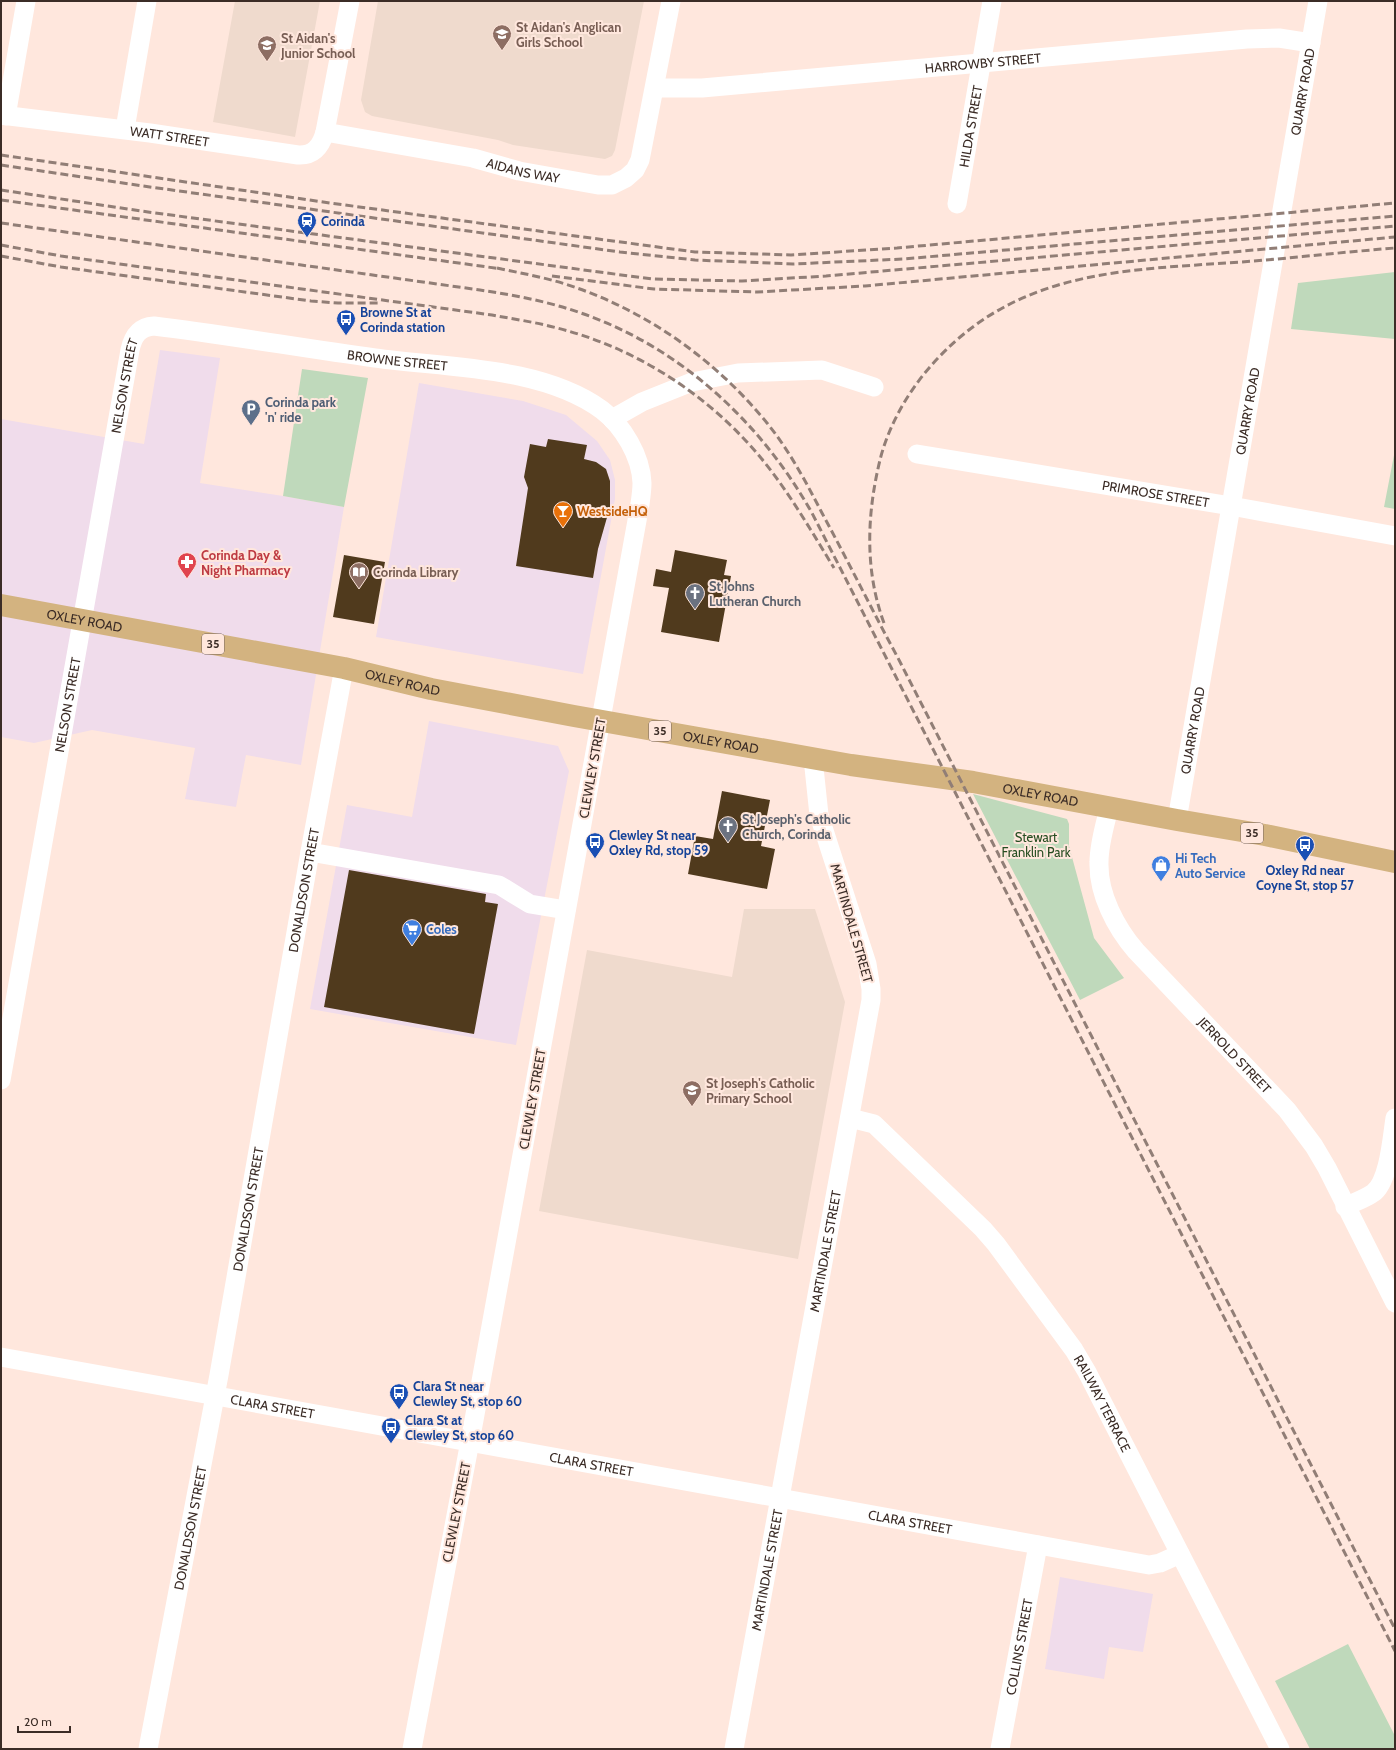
<svg xmlns="http://www.w3.org/2000/svg" width="1396" height="1750" viewBox="0 0 1396 1750" font-family="Cabin,sans-serif">
<style>
.commercial{fill:#f0dceb}
.education{fill:#efdacd}
.green{fill:#bfd9bb}
.building{fill:#503a1d}
.lines{fill:none;stroke-linecap:round;stroke-linejoin:round}
.minor{stroke:#fff;stroke-width:19}
.major{stroke:#d3b380;stroke-width:22}
.rail{stroke:#917e76;stroke-width:3;stroke-dasharray:8 4;stroke-linecap:butt}
.labels{text-anchor:middle;stroke-width:4;stroke-linejoin:round;paint-order:stroke}
.shield{fill:#ffe7dd;stroke:#76645d;stroke-width:1}
.shield-label{font-size:12px;font-weight:bold;fill:#3b2c26}
.education-label{font-size:13px;font-weight:bold;fill:#785e54;stroke:#ffe7dd;text-anchor:start}
.street-label{font-size:13px;fill:#3b2c26;stroke:#ffe7dd}
.transit-label{font-size:13px;font-weight:bold;fill:#164399;stroke:#ffe7dd;text-anchor:start}
.service-label{font-size:13px;font-weight:bold;fill:#4e5e75;stroke:#ffe7dd;text-anchor:start}
.food-label{font-size:13px;font-weight:bold;fill:#c56008;stroke:#ffe7dd;text-anchor:start}
.health-label{font-size:13px;font-weight:bold;fill:#be3a42;stroke:#ffe7dd;text-anchor:start}
.worship-label{font-size:13px;font-weight:bold;fill:#5b616d;stroke:#ffe7dd;text-anchor:start}
.park-label{font-size:13px;fill:#264d21;stroke:#ffe7dd}
.shop-label{font-size:13px;font-weight:bold;fill:#366cbe;stroke:#ffe7dd;text-anchor:start}
</style>
<rect width="100%" height="100%" fill="#ffe7dd"/>
<path class="commercial" d="M160 350 220 358 200 483 283 496 344 507 301 765 246 755 236 807 185 799 195 748 92 730 34 743 1 737V419L144 444Z
M419 383 523 401 566 415 597 441 610 460 615 480V499L583 674 376 637Z
M429 721 558 746 569 771 516 1045 310 1009 347 805 412 817Z
M1060 1577 1153 1594 1143 1652 1109 1647 1104 1679 1045 1669Z"/>
<path class="education" d="M235 1H320L295 137 213 122Z
M378 1H644L615 150 612 156 605 159 513 145 498 140 372 116 365 112 361 100Z
M744 909H815L845 1002 798 1259 539 1211 587 950 732 977Z"/>
<path class="green" d="M1395 272V339L1291 329 1298 283Z
M302 369 368 378 344 507 283 496Z
M1395 450V509L1384 507Z
M973 794 1067 819 1069 824V846L1094 938 1124 978 1080 1000Z
M1348 1644 1395 1736V1749H1310L1275 1681Z"/>
<path class="building" d="M548 439 587 445 584 459 596 462 606 469 610 481V507L598 549 593 578 516 566 528 488 524 477 530 444 546 447Z
M675 550 727 560 724 575 731 576 719 642 661 632 669 588 653 586 656 569 671 572Z
M344 555 385 562 374 624 333 617Z
M722 791 770 800 761 846 775 849 767 889 688 874 695 836 713 839Z
M349 870 486 894 485 902 498 904 474 1034 324 1007Z"/>
<g class="lines">
<g class="minor">
<path id="s1" d="M655 88H702L1247 39 1279 38 1311 43"/>
<path id="s2" d="M1 115 150 133 298 155C314 156 321 146 325 132L350 1"/>
<path d="M6 116 26 1"/>
<path d="M125 129 147 1"/>
<path id="s3" d="M325 132 473 158 519 171 598 185H612L626 178 635 170 640 160 671 1"/>
<path id="s4" d="M957 204 992 1"/>
<path d="M612 419 642 402 692 382 738 373 822 370 874 387"/>
<path id="s5" d="M917 454 1231 506 1395 536"/>
<path id="s6" d="M1109 808C1105 825 1099 844 1099 862 1098 894 1116 928 1136 951L1287 1110 1314 1146 1327 1168 1395 1303"/>
<path id="s7" d="M1177 820 1318 1"/>
<path d="M310 852 499 885 530 904 566 910"/>
<path id="s8" d="M1 1080 130 350C133 336 139 327 154 326 228 335 301 348 375 358 447 368 542 366 602 410 623 426 641 456 642 483 642 490 641 497 640 504L474 1420 412 1749"/>
<path id="s9" d="M850 1118 874 1124 983 1229 996 1244 1074 1350 1087 1372 1280 1749"/>
<path d="M1345 1207C1354 1202 1365 1199 1373 1193 1389 1182 1392 1137 1395 1118"/>
<path id="s10" d="M1 1357 1149 1565 1160 1563 1180 1554"/>
<path id="s11" d="M148 1749 219 1375 310 852 344 668"/>
<path id="s12" d="M734 1749 871 1000V989L867 964 819 815 813 758"/>
<path id="s13" d="M1000 1749 1038 1545"/>
</g>
<path class="major" id="s14" d="M1 605 344 668 431 689 574 716 851 765 973 782 1177 820 1265 835 1395 862"/>
<path class="rail" d="M1 155 330 203 695 252 791 255 897 248 1395 203
M1 165 143 186 620 252 695 260 793 264 903 259 1395 216
M1 190 148 212 652 279 742 281 826 276 1395 226
M1 200 502 269
M1 223 480 290C513 295 546 301 578 312 679 346 760 421 812 513L1395 1651
M1 245 61 256 492 315C513 319 535 322 557 328 629 346 696 387 746 441 781 478 807 524 834 568
M1 256 61 267 311 301 338 303H378
M497 268C520 273 543 277 565 284 644 309 715 359 767 423 789 450 806 482 822 513 848 561 872 610 898 658L1395 1629
M552 276 654 289 757 292 865 286 1395 237
M884 623C864 569 867 511 881 456 891 420 912 385 939 357 1023 269 1128 270 1242 262 1293 258 1344 252 1395 248"/>
</g>
<defs>
<g id="school-pin" transform="scale(1)"><path d="M0 17L-7.5 6A9.5 9.5 0 1 1 7.5 6Z" fill="#8d6e63" stroke="#ffe7dd"/><path d="M0-5L7-2L0 1L-7-2ZM-4 1L0 2.5L4 1V4Q0 6-4 4Z" fill="#fff"/></g>
<g id="station-pin" transform="scale(1)"><path d="M0 17L-7.5 6A9.5 9.5 0 1 1 7.5 6Z" fill="#1a4fb4" stroke="#ffe7dd"/><path d="M-3-6H3Q5-6 5-4V2Q5 4 3 4L4.5 6H3L1.5 4h-3L-3 6H-4.5L-3 4Q-5 4-5 2V-4Q-5-6-3-6ZM-3.5-4v3h7v-3ZM-3.5 1v1.5H-2V1ZM2 1v1.5H3.5V1Z" fill="#fff"/></g>
<g id="bus-pin" transform="scale(1)"><path d="M0 17L-7.5 6A9.5 9.5 0 1 1 7.5 6Z" fill="#1a4fb4" stroke="#ffe7dd"/><path d="M-5-6H5V4H4V6H2V4H-2V6H-4V4H-5ZM-3.5-4V0h7V-4ZM-3.5 1.2v1.5H-2V1.2ZM2 1.2v1.5H3.5V1.2Z" fill="#fff"/></g>
<g id="parking-pin" transform="scale(1)"><path d="M0 17L-7.5 6A9.5 9.5 0 1 1 7.5 6Z" fill="#5c6f8a" stroke="#ffe7dd"/><path d="M-3.5-5.5H1a3.5 3.5 0 0 1 0 7H-1V5.5H-3.5ZM-1-3.4V-.6H.8a1.4 1.4 0 0 0 0-2.8Z" fill="#fff"/></g>
<g id="bar-pin" transform="scale(1)"><path d="M0 17L-7.5 6A9.5 9.5 0 1 1 7.5 6Z" fill="#e8710a" stroke="#ffe7dd"/><path d="M-6-5H6L.8 .8V4.5H3.5V6h-7V4.5H-.8V.8Z" fill="#fff"/></g>
<g id="pharmacy-pin" transform="scale(1)"><path d="M0 17L-7.5 6A9.5 9.5 0 1 1 7.5 6Z" fill="#e0444e" stroke="#ffe7dd"/><path d="M-2-6h4v4h4v4h-4v4h-4v-4h-4v-4h4Z" fill="#fff"/></g>
<g id="library-pin" transform="scale(1)"><path d="M0 17L-7.5 6A9.5 9.5 0 1 1 7.5 6Z" fill="#8d6e63" stroke="#ffe7dd"/><path d="M-6-4Q-3-5.5-.7-3.5V5Q-3 3-6 4ZM6-4Q3-5.5 .7-3.5V5Q3 3 6 4Z" fill="#fff"/></g>
<g id="church-pin" transform="scale(1)"><path d="M0 17L-7.5 6A9.5 9.5 0 1 1 7.5 6Z" fill="#6b7280" stroke="#ffe7dd"/><path d="M-1.2-6h2.4v3.5h3.3v2.4h-3.3V6h-2.4V-.1h-3.3v-2.4h3.3Z" fill="#fff"/></g>
<g id="shop-pin" transform="scale(1)"><path d="M0 17L-7.5 6A9.5 9.5 0 1 1 7.5 6Z" fill="#3f7fe0" stroke="#ffe7dd"/><path d="M-5-2.5h2.3a2.7 3.5 0 0 1 5.4 0H5L5.5 6h-11ZM-1.5-2.5h3a1.5 2.3 0 0 0-3 0Z" fill="#fff"/></g>
<g id="supermarket-pin" transform="scale(1)"><path d="M0 17L-7.5 6A9.5 9.5 0 1 1 7.5 6Z" fill="#3f7fe0" stroke="#ffe7dd"/><path d="M-6-5.5h2.5l.6 2H6L4.5 2H-2.5L-4.4-4H-6ZM-1.5 3.2a1.3 1.3 0 1 0 .1 0ZM3 3.2a1.3 1.3 0 1 0 .1 0Z" fill="#fff"/></g>
</defs>
<g fill-rule="evenodd">
<use href="#school-pin" x="502" y="34"/>
<use href="#school-pin" x="267" y="45"/>
<use href="#station-pin" x="307" y="221"/>
<use href="#bus-pin" x="346" y="319"/>
<use href="#parking-pin" x="251" y="409"/>
<use href="#bar-pin" x="563" y="511"/>
<use href="#pharmacy-pin" x="187" y="562"/>
<use href="#library-pin" x="359" y="572"/>
<use href="#church-pin" x="695" y="593"/>
<use href="#church-pin" x="728" y="826"/>
<use href="#bus-pin" x="595" y="842"/>
<use href="#bus-pin" x="1305" y="845"/>
<use href="#shop-pin" x="1161" y="865"/>
<use href="#supermarket-pin" x="412" y="929"/>
<use href="#school-pin" x="692" y="1090"/>
<use href="#bus-pin" x="399" y="1393"/>
<use href="#bus-pin" x="391" y="1427"/>
</g>
<g class="labels">
<g class="shield">
<rect x="202" y="634" width="22" height="20" rx="3"/>
<rect x="649" y="721" width="22" height="20" rx="3"/>
<rect x="1241" y="823" width="22" height="20" rx="3"/>
</g>
<g class="shield-label">
<text x="213" y="648">35</text>
<text x="660" y="735">35</text>
<text x="1252" y="837">35</text>
</g>
<g class="education-label">
<text x="516" y="32">St Aidan's Anglican<tspan x="516" dy="15">Girls School</tspan></text>
<text x="281" y="43">St Aidan's<tspan x="281" dy="15">Junior School</tspan></text>
<text x="373" y="577">Corinda Library</text>
<text x="706" y="1088">St Joseph's Catholic<tspan x="706" dy="15">Primary School</tspan></text>
</g>
<g class="street-label">
<text dy="5" stroke="none"><textPath href="#s1" startOffset="329">HARROWBY STREET</textPath></text>
<text dy="5" stroke="none"><textPath href="#s7" startOffset="739">QUARRY ROAD</textPath></text>
<text dy="5" stroke="none"><textPath href="#s4" startOffset="79">HILDA STREET</textPath></text>
<text dy="5" stroke="none"><textPath href="#s2" startOffset="170">WATT STREET</textPath></text>
<text dy="5" stroke="none"><textPath href="#s3" startOffset="202">AIDANS WAY</textPath></text>
<text dy="5" stroke="none"><textPath href="#s8" startOffset="1024">BROWNE STREET</textPath></text>
<text dy="5" stroke="none"><textPath href="#s8" startOffset="705">NELSON STREET</textPath></text>
<text dy="5" stroke="none"><textPath href="#s7" startOffset="415">QUARRY ROAD</textPath></text>
<text dy="5" stroke="none"><textPath href="#s5" startOffset="242">PRIMROSE STREET</textPath></text>
<text dy="5" stroke="none"><textPath href="#s14" startOffset="85">OXLEY ROAD</textPath></text>
<text dy="5" stroke="none"><textPath href="#s14" startOffset="409">OXLEY ROAD</textPath></text>
<text dy="5" stroke="none"><textPath href="#s8" startOffset="381">NELSON STREET</textPath></text>
<text dy="5" stroke="none"><textPath href="#s7" startOffset="91">QUARRY ROAD</textPath></text>
<text dy="5" stroke="none"><textPath href="#s14" startOffset="733">OXLEY ROAD</textPath></text>
<text transform="translate(592 768) rotate(-80)" y="5">CLEWLEY STREET</text>
<text dy="5" stroke="none"><textPath href="#s14" startOffset="1057">OXLEY ROAD</textPath></text>
<text dy="5" stroke="none"><textPath href="#s11" startOffset="873">DONALDSON STREET</textPath></text>
<text transform="translate(852 923) rotate(74)" y="5">MARTINDALE STREET</text>
<text dy="5" stroke="none"><textPath href="#s6" startOffset="297">JERROLD STREET</textPath></text>
<text transform="translate(532 1099) rotate(-80)" y="5">CLEWLEY STREET</text>
<text dy="5" stroke="none"><textPath href="#s11" startOffset="549">DONALDSON STREET</textPath></text>
<text dy="5" stroke="none"><textPath href="#s12" startOffset="506">MARTINDALE STREET</textPath></text>
<text dy="5" stroke="none"><textPath href="#s9" startOffset="388">RAILWAY TERRACE</textPath></text>
<text dy="5" stroke="none"><textPath href="#s10" startOffset="276">CLARA STREET</textPath></text>
<text dy="5" stroke="none"><textPath href="#s10" startOffset="600">CLARA STREET</textPath></text>
<text transform="translate(456 1512) rotate(-79)" y="5">CLEWLEY STREET</text>
<text dy="5" stroke="none"><textPath href="#s10" startOffset="924">CLARA STREET</textPath></text>
<text dy="5" stroke="none"><textPath href="#s11" startOffset="225">DONALDSON STREET</textPath></text>
<text dy="5" stroke="none"><textPath href="#s12" startOffset="182">MARTINDALE STREET</textPath></text>
<text dy="5" stroke="none"><textPath href="#s13" startOffset="104">COLLINS STREET</textPath></text>
</g>
<g class="transit-label">
<text x="321" y="226">Corinda</text>
<text x="360" y="317">Browne St at<tspan x="360" dy="15">Corinda station</tspan></text>
<text x="609" y="840">Clewley St near<tspan x="609" dy="15">Oxley Rd, stop 59</tspan></text>
<text x="1305" y="875" text-anchor="middle">Oxley Rd near<tspan x="1305" dy="15">Coyne St, stop 57</tspan></text>
<text x="413" y="1391">Clara St near<tspan x="413" dy="15">Clewley St, stop 60</tspan></text>
<text x="405" y="1425">Clara St at<tspan x="405" dy="15">Clewley St, stop 60</tspan></text>
</g>
<g class="service-label">
<text x="265" y="407">Corinda park<tspan x="265" dy="15">'n' ride</tspan></text>
</g>
<g class="food-label">
<text x="577" y="516">WestsideHQ</text>
</g>
<g class="health-label">
<text x="201" y="560">Corinda Day &amp;<tspan x="201" dy="15">Night Pharmacy</tspan></text>
</g>
<g class="worship-label">
<text x="709" y="591">St Johns<tspan x="709" dy="15">Lutheran Church</tspan></text>
<text x="742" y="824">St Joseph's Catholic<tspan x="742" dy="15">Church, Corinda</tspan></text>
</g>
<g class="park-label">
<text x="1036" y="842">Stewart<tspan x="1036" dy="15">Franklin Park</tspan></text>
</g>
<g class="shop-label">
<text x="1175" y="863">Hi Tech<tspan x="1175" dy="15">Auto Service</tspan></text>
<text x="426" y="934">Coles</text>
</g>
</g>
<rect width="1396" height="1750" fill="none" stroke="#3b2c26" stroke-width="4"/>
<path d="M18 1726v6h52v-6" fill="none" stroke="#3b2c26" stroke-width="2"/>
<text x="24" y="1726" font-size="12" fill="#3b2c26" stroke="#ffe7dd" stroke-width="3" paint-order="stroke">20 m</text>
</svg>
